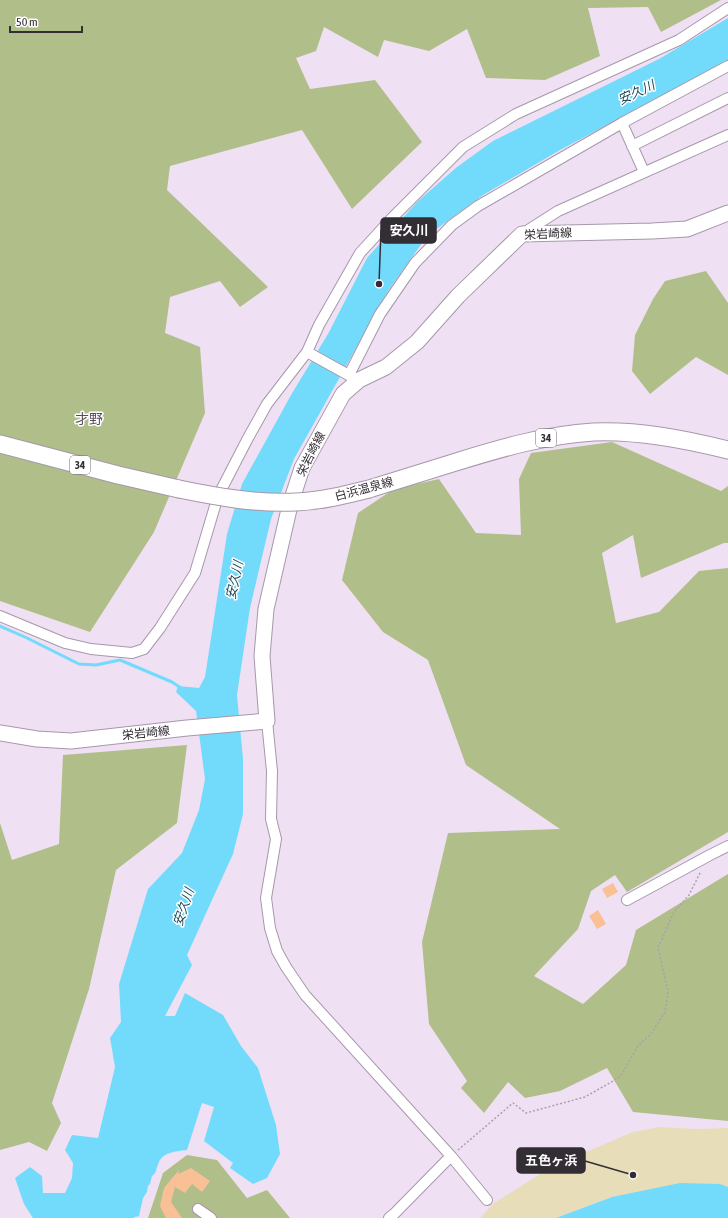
<svg xmlns="http://www.w3.org/2000/svg" width="728" height="1218" viewBox="0 0 728 1218" font-family="'Asap Condensed','Noto Sans JP',sans-serif">
<style>
.green{fill:#b0be89}
.sand{fill:#e7ddb8}
.water{fill:#72dbfc}
.lines{fill:none;stroke-linecap:round;stroke-linejoin:round}
.stream{stroke:#72dbfc;stroke-width:3}
.building{fill:#f9c096}
.street-casing{stroke:#a698aa;stroke-width:12}
.secondary-casing{stroke:#a698aa;stroke-width:17}
.primary-casing{stroke:#a698aa;stroke-width:19}
.path{stroke:#ac9faf;stroke-width:1.5;stroke-dasharray:2 2;stroke-linecap:butt}
.street{stroke:#fff;stroke-width:10}
.secondary{stroke:#fff;stroke-width:15}
.primary{stroke:#fff;stroke-width:17}
.primary-bridge-casing{stroke:#a698aa;stroke-width:19;stroke-linecap:butt}
.primary-bridge{stroke:#fff;stroke-width:17}
.labels{text-anchor:middle;stroke-width:3;stroke-linejoin:round;paint-order:stroke}
.shield{fill:#fff;stroke:#706c71;stroke-width:1}
.shield-label{font-size:11px;font-weight:bold;fill:#332d34}
.street-label{font-size:12px;fill:#332d34;stroke:#fff}
.water-label{font-size:13px;font-style:italic;fill:#1b4957;stroke:#fff}
.quarter-label{font-size:14px;fill:#584b5b;stroke:#fff}
.leader{fill:none;stroke:#332d34;stroke-width:1.5}
.callout-dot{fill:#332d34;stroke:#fff;stroke-width:1.5}
.callout{fill:#332d34;stroke:#332d34;stroke-width:1.5}
.callout-label{font-size:13px;text-anchor:middle;font-weight:bold;fill:#fff}
</style>
<rect width="100%" height="100%" fill="#f0e0f4"/>
<path class="green" d="M0 0H721L661 32 648 7 588 8 600 56 545 80 486 78 467 29 429 51 384 40 378 57 324 27 316 51 296 58 310 89 375 80 422 142 352 209 302 130 170 166 167 190 268 287 240 307 220 281 170 297 165 333 200 347 205 413 154 532 90 632 0 601Z
M706 271 728 303V375L696 357 650 394 632 371 635 335 653 299 665 281Z
M612 442 721 491 728 486V543H724L641 578 633 535 602 553 616 623 659 612 699 571 728 568V832L627 892 615 875 591 891 578 929 534 976 583 1004 626 965 636 930 728 874V1121L633 1112 607 1068 560 1091 525 1098 508 1082 484 1113 461 1088 467 1081 429 1024 422 942 448 833 560 829 466 765 428 660 383 632 342 580 358 513 394 489 439 479 476 533 521 535 519 479 531 453Z
M187 745 177 823 116 870 89 989 52 1103 61 1123 47 1151 29 1142 0 1150V823L12 860 59 844 63 755Z
M187 1155 217 1160 247 1198 267 1190 290 1218H148L163 1173Z"/>
<path class="sand" d="M660 1127 698 1129 728 1128V1187L720 1184 612 1197 556 1218H480L494 1203 553 1166 633 1132Z"/>
<path class="water" d="M728 18V61L560 150 483 195 427 236 388 291 294 459 271 519 250 608 237 695 243 759V814L233 854 187 955 192 965 165 1016H175L185 993 223 1015 241 1046 258 1068 276 1125 280 1154 267 1178 253 1184 230 1168 233 1163 204 1141 214 1107 202 1103 187 1150C178 1151 163 1152 159 1162 156 1168 157 1173 152 1176L150 1184 148 1186 147 1192 143 1198 139 1216 135 1217 133 1218H33L24 1204 15 1178 30 1167 42 1176 43 1193H65L72 1178 73 1163 65 1150 72 1135 98 1138 115 1067 110 1038 121 1022 119 984 148 889 182 853 199 810 205 779 196 711 176 692 178 686 199 688 205 677 227 534 242 484 291 395 328 334 367 258 417 202 457 167 493 141 659 59Z
M680 1183 720 1184 728 1187V1218H556L612 1197Z"/>
<g class="lines">
<path class="stream" d="M0 626 27 638 79 664 96 665 120 660 172 682 181 688"/>
</g>
<path class="building" d="M613 883 618 892 607 898 602 889Z
M598 910 606 924 597 929 589 916Z
M191 1168 210 1181 202 1192 192 1184 185 1193 175 1187 171 1202 182 1218H166L160 1206 164 1188 179 1170 178 1174Z"/>
<g class="lines">
<g class="street-casing">
<path id="street" d="M622 123 644 172
M632 146 728 98
M522 234 558 211 728 135
M307 352 354 378
M349 375 380 314 415 263 452 225 478 206 622 123 728 66
M0 616 65 643 91 649 132 653 144 649 160 628 195 573 218 496 248 438 267 404 307 352 319 325 360 253 393 217 463 147 516 114 679 40 728 8
M267 721 272 771 271 819 276 839 266 898 270 928 277 951 286 967 305 995 451 1156 487 1200
M627 900 710 855 728 846
M198 1209 211 1218
M389 1218 394 1214 451 1156"/>
</g>
<g class="secondary-casing">
<path id="secondary" d="M0 733 37 739 71 741 187 728 267 721 262 656 266 609 290 505 302 468 343 394 359 380 386 367 417 342 458 296 522 234 652 231 687 229 728 213"/>
</g>
<g class="primary-casing">
<path id="primary" d="M0 444 118 475 179 489
M369 489C398 480 427 471 456 462 501 448 546 435 593 432 638 430 684 439 728 450"/>
</g>
<path class="path" d="M458 1150 513 1103 526 1113 585 1097 620 1077 638 1046 651 1034 665 1012 668 991 658 948 674 912 689 895 701 871"/>
<use href="#street" class="street"/>
<use href="#secondary" class="secondary"/>
<use href="#primary" class="primary"/>
<g class="primary-bridge-casing">
<path id="primary-bridge" d="M179 489C218 497 257 504 296 502 321 501 345 495 369 489"/>
</g>
<use href="#primary-bridge" class="primary-bridge"/>
</g>
<g class="labels">
<g class="shield">
<rect x="536" y="429" width="20" height="18" rx="3"/>
<rect x="70" y="456" width="20" height="18" rx="3"/>
</g>
<g class="shield-label">
<text x="546" y="442">34</text>
<text x="80" y="469">34</text>
</g>
<g class="street-label">
<text transform="translate(548 234) rotate(-3)" y="4">栄岩崎線</text>
<text transform="translate(311 454) rotate(-63)" y="4">栄岩崎線</text>
<text transform="translate(364 489) rotate(-15)" y="4">白浜温泉線</text>
<text transform="translate(146 733) rotate(-6)" y="4">栄岩崎線</text>
</g>
<g class="water-label">
<text transform="translate(636 92) rotate(-25)" y="5">安久川</text>
<text transform="translate(234 580) rotate(-78)" y="5">安久川</text>
<text transform="translate(183 907) rotate(-71)" y="5">安久川</text>
</g>
<g class="quarter-label">
<text x="89" y="424">才野</text>
</g>
</g>
<path class="leader" d="M379 284L381 230M633 1175L585 1161"/>
<g class="callout-dot">
<circle cx="379" cy="284" r="4"/>
<circle cx="633" cy="1175" r="4"/>
</g>
<g class="callout">
<rect x="381" y="218" width="55" height="25" rx="4"/>
<rect x="517" y="1148" width="68" height="25" rx="4"/>
</g>
<g class="callout-label">
<text x="409" y="235">安久川</text>
<text x="551" y="1165">五色ヶ浜</text>
</g>
<path d="M10 26v6h72v-6" fill="none" stroke="#332d34" stroke-width="2"/>
<text x="16" y="26" font-size="12" fill="#332d34" stroke="#ffffff" stroke-width="3" paint-order="stroke">50 m</text>
</svg>
